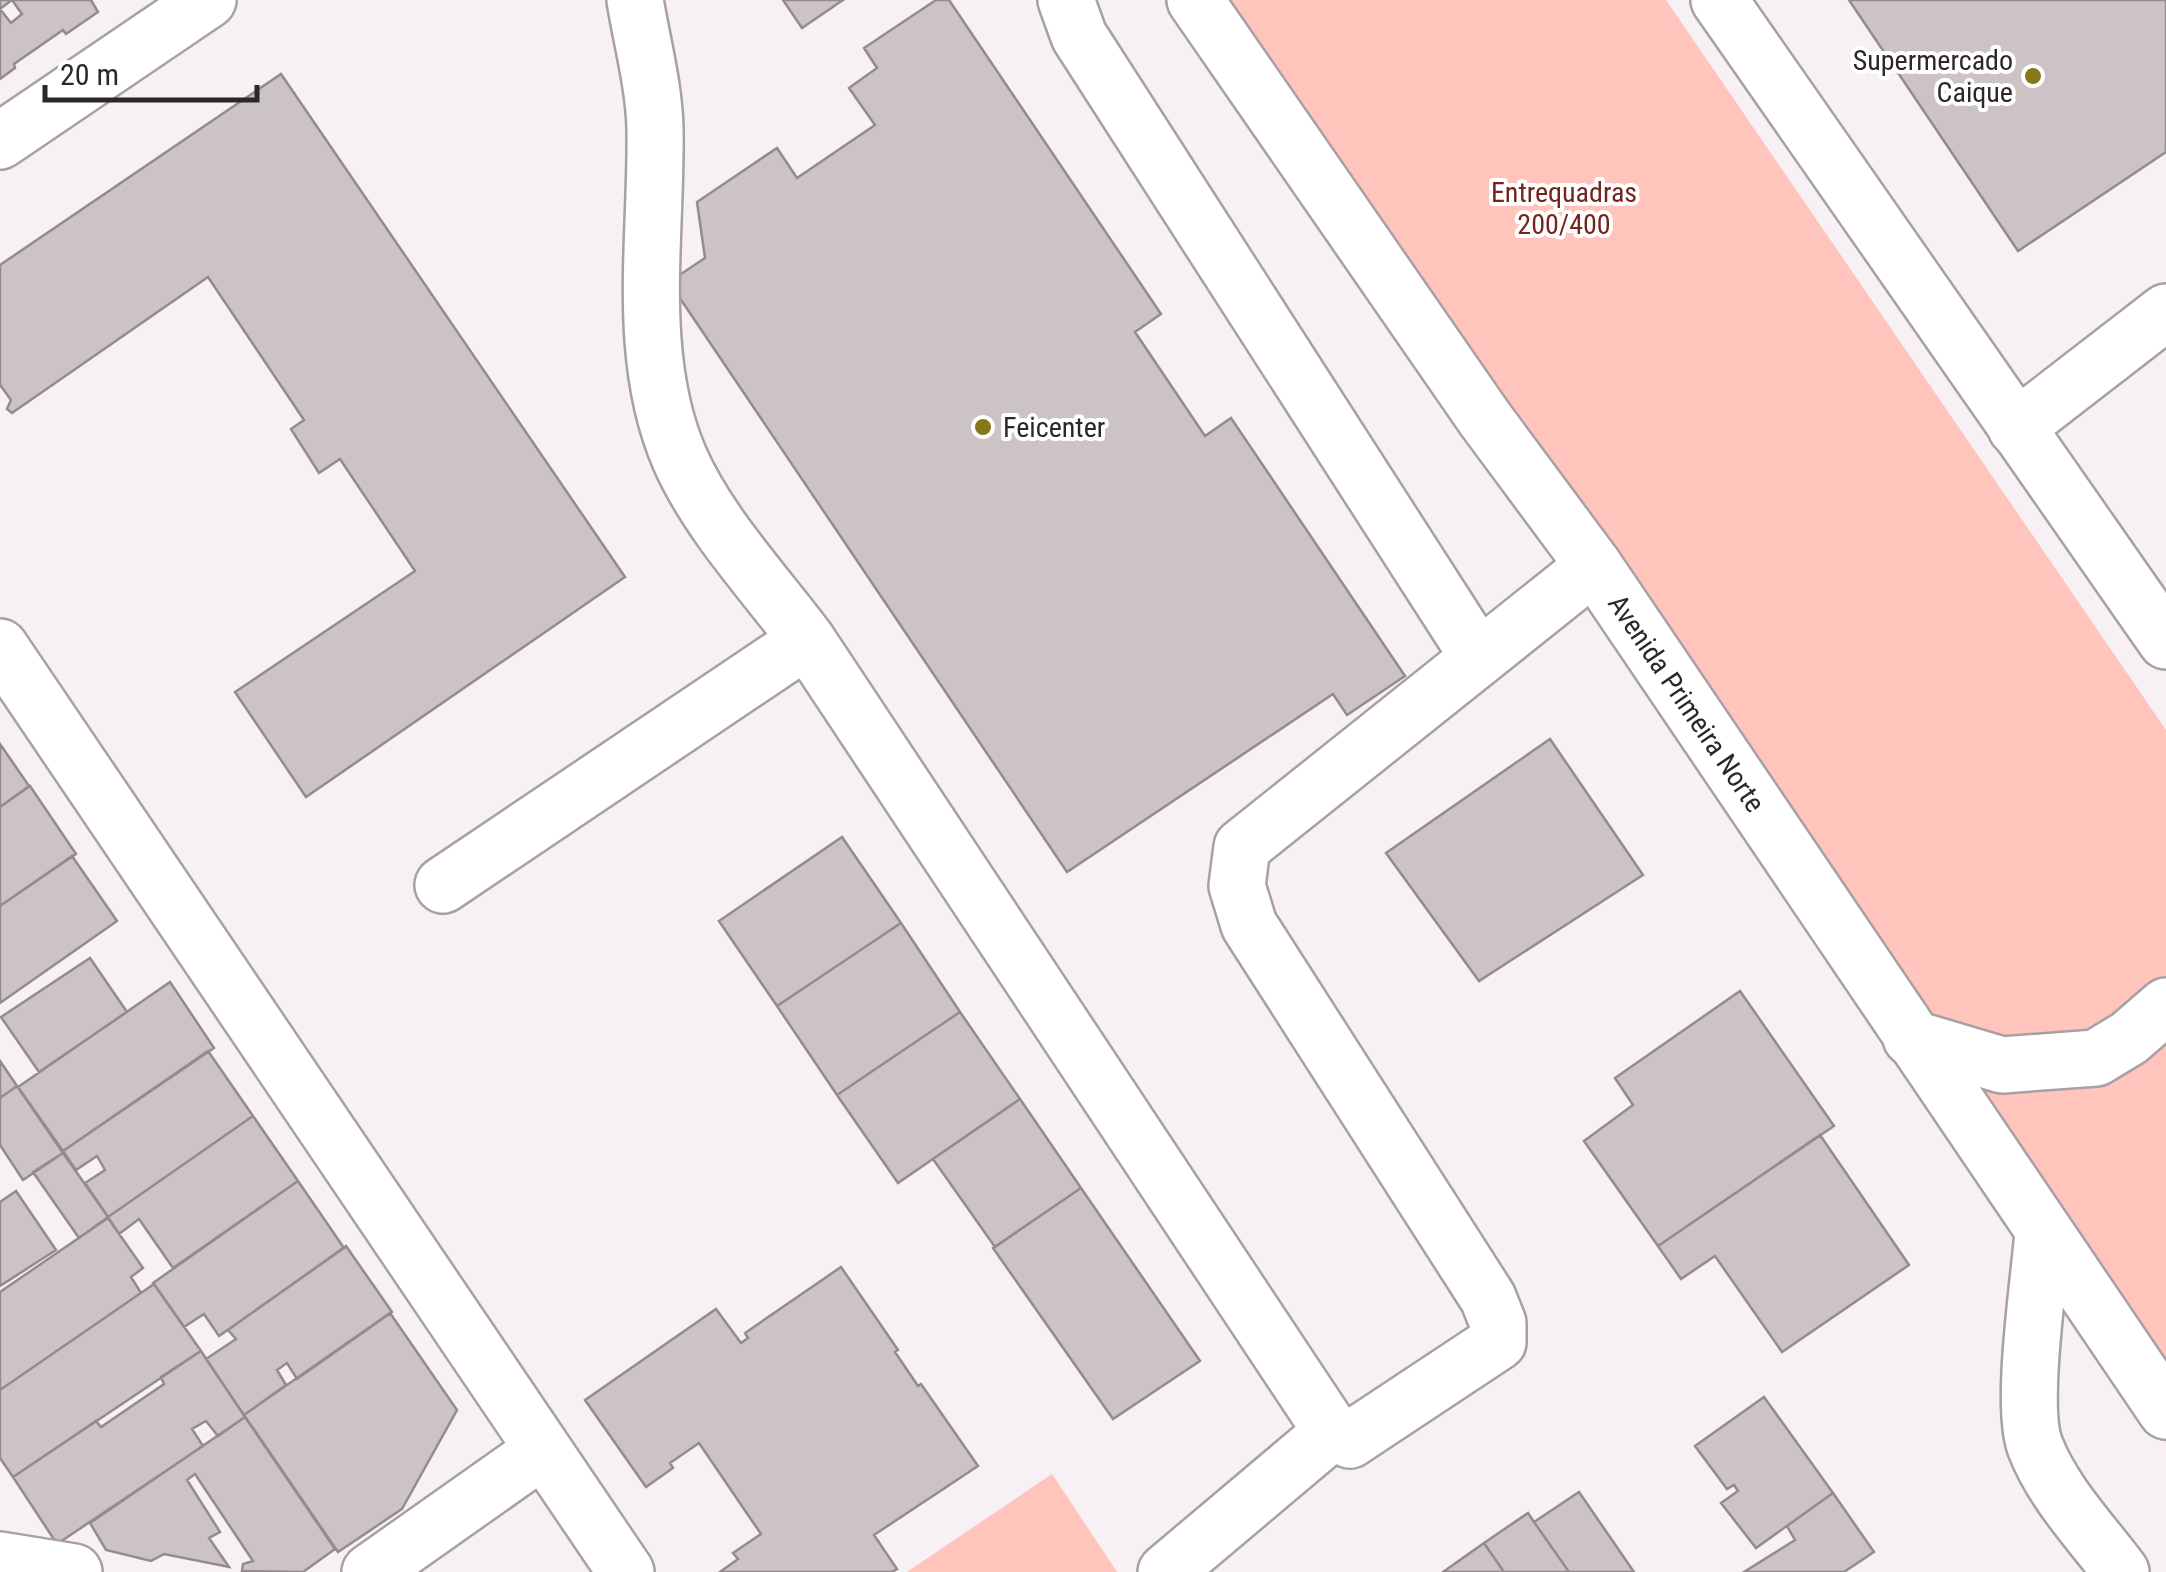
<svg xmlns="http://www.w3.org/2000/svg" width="2166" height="1572" viewBox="0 0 2166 1572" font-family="'Roboto Condensed',sans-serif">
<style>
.green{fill:#ffc4bc}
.building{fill:#ccc3c5;stroke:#948b8d;stroke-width:2.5}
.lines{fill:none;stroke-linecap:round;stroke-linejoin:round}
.minor-casing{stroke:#a7a0a5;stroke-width:60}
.major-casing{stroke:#a7a0a5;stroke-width:60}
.minor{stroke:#fff;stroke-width:55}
.major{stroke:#fff;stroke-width:55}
.poi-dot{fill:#85771a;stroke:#fff;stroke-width:4}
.labels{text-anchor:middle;stroke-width:8;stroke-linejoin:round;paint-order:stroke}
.poi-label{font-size:28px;fill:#2b282a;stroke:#fff;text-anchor:end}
.park-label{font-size:28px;fill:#74231f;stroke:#fff}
.street-label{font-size:28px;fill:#2b282a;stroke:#fff}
</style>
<rect width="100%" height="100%" fill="#f7f0f5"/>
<path class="green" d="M1177 0H1666L2166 730V1443Z
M1052 1474 1117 1572H907Z"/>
<path class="building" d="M0 0H12L0 9 11 23 22 14 12 0H91L98 12 66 34 63 30 14 64 15 68 0 79Z
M783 0H843L802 28Z
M936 0H949L1161 314 1135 332 1205 436 1231 418 1405 676 1347 715 1333 694 1067 872 669 282 705 258 697 202 777 148 797 178 875 125 849 88 877 68 864 48Z
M1849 0H2166V152L2018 251Z
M281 74 625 577 306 797 235 692 415 571 340 459 319 473 291 429 304 420 208 277 12 413 7 409 11 400 0 385V265Z
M1550 739 1643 875 1479 981 1386 853Z
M0 744 29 786 0 807Z
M30 786 76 854 0 906V807Z
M842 837 901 923 777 1006 719 921Z
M72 856 117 921 0 1003V906Z
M901 923 960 1012 837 1095 777 1006Z
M90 958 127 1012 39 1072 1 1017Z
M170 982 214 1048 63 1151 18 1087Z
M1740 991 1834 1126 1658 1246 1584 1141 1633 1105 1615 1078Z
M960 1012 1020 1099 898 1183 837 1095Z
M208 1051 253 1116 108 1217 85 1183 105 1170 97 1156 76 1170 63 1151Z
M0 1061 17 1086 0 1098Z
M17 1086 63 1153 23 1180 0 1145V1098Z
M1020 1099 1081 1188 995 1247 933 1159Z
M253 1116 298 1181 173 1268 139 1219 119 1234 108 1217Z
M1820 1135 1909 1265 1782 1352 1715 1256 1681 1279 1658 1246Z
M63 1153 108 1217 79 1238 33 1172Z
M298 1181 344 1248 219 1336 204 1314 184 1327 153 1283Z
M1081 1188 1200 1361 1113 1419 993 1248Z
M16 1191 56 1250 0 1286V1202Z
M108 1218 143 1268 131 1277 141 1293 0 1390V1292Z
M346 1246 392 1312 297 1379 287 1363 277 1370 286 1385 244 1415 206 1359 236 1339 228 1330Z
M841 1267 898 1350 895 1352 918 1386 921 1384 978 1466 874 1535 897 1569 892 1572H720L738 1559 733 1553 761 1534 699 1443 670 1463 673 1468 646 1487 585 1400 716 1309 741 1343 748 1338 745 1333Z
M154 1284 201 1351 13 1477 0 1458V1390Z
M390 1313 457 1410 402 1509 338 1552 244 1415Z
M201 1351 245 1417 218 1436 206 1421 192 1429 203 1446 57 1544 13 1477 96 1421 101 1427 164 1384 161 1377Z
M1764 1397 1833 1493 1756 1548 1721 1503 1738 1491 1734 1485 1727 1489 1695 1446Z
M245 1417 335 1549 303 1572 242 1571 243 1564 253 1561 195 1474 187 1480 220 1532 209 1538 229 1567 164 1554 151 1561 106 1550 90 1523Z
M1579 1492 1634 1572H1569L1534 1522Z
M1833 1493 1874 1552 1844 1572H1744L1795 1540 1787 1526Z
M1528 1513 1534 1522 1569 1572H1504L1484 1543Z
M1484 1543 1504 1572H1443Z"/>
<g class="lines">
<g class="minor-casing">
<path id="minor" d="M635 0C642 42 654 86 655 128 657 237 635 356 680 459 708 523 765 584 807 640L1332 1432 1350 1440 1498 1342V1323L1488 1298 1249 925 1237 886 1242 847 1594 566
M1066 0 1079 36 1479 658
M0 141 208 0
M2016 428 2166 312
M0 647 626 1572
M443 885 807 640
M2043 1233C2039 1281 2020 1406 2035 1446 2053 1493 2091 1532 2121 1572
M0 1560 74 1572
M370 1572 543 1450
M1166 1572 1332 1432"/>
</g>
<g class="major-casing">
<g id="major">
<path id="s1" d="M1195 0 1485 419 1594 566 2166 1411"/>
<path d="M1719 0 2166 641"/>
<path d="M1911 1038 2002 1065 2096 1058 2129 1038 2166 1006"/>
</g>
</g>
<use href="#minor" class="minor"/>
<use href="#major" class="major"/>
</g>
<g class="poi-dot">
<circle cx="2033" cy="76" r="10"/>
<circle cx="983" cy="427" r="10"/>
</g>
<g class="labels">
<g class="poi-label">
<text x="2013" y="70">Supermercado<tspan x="2013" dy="32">Caique</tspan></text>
<text x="1003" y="437" text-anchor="start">Feicenter</text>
</g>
<g class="park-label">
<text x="1564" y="202">Entrequadras<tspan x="1564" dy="32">200/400</tspan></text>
</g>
<g class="street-label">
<text dy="10" stroke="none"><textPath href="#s1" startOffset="858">Avenida Primeira Norte</textPath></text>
</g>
</g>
<path d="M45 85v15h212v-15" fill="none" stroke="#2b282a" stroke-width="5"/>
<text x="60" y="85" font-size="30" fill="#2b282a" stroke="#ffffff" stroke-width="8" paint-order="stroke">20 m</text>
</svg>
